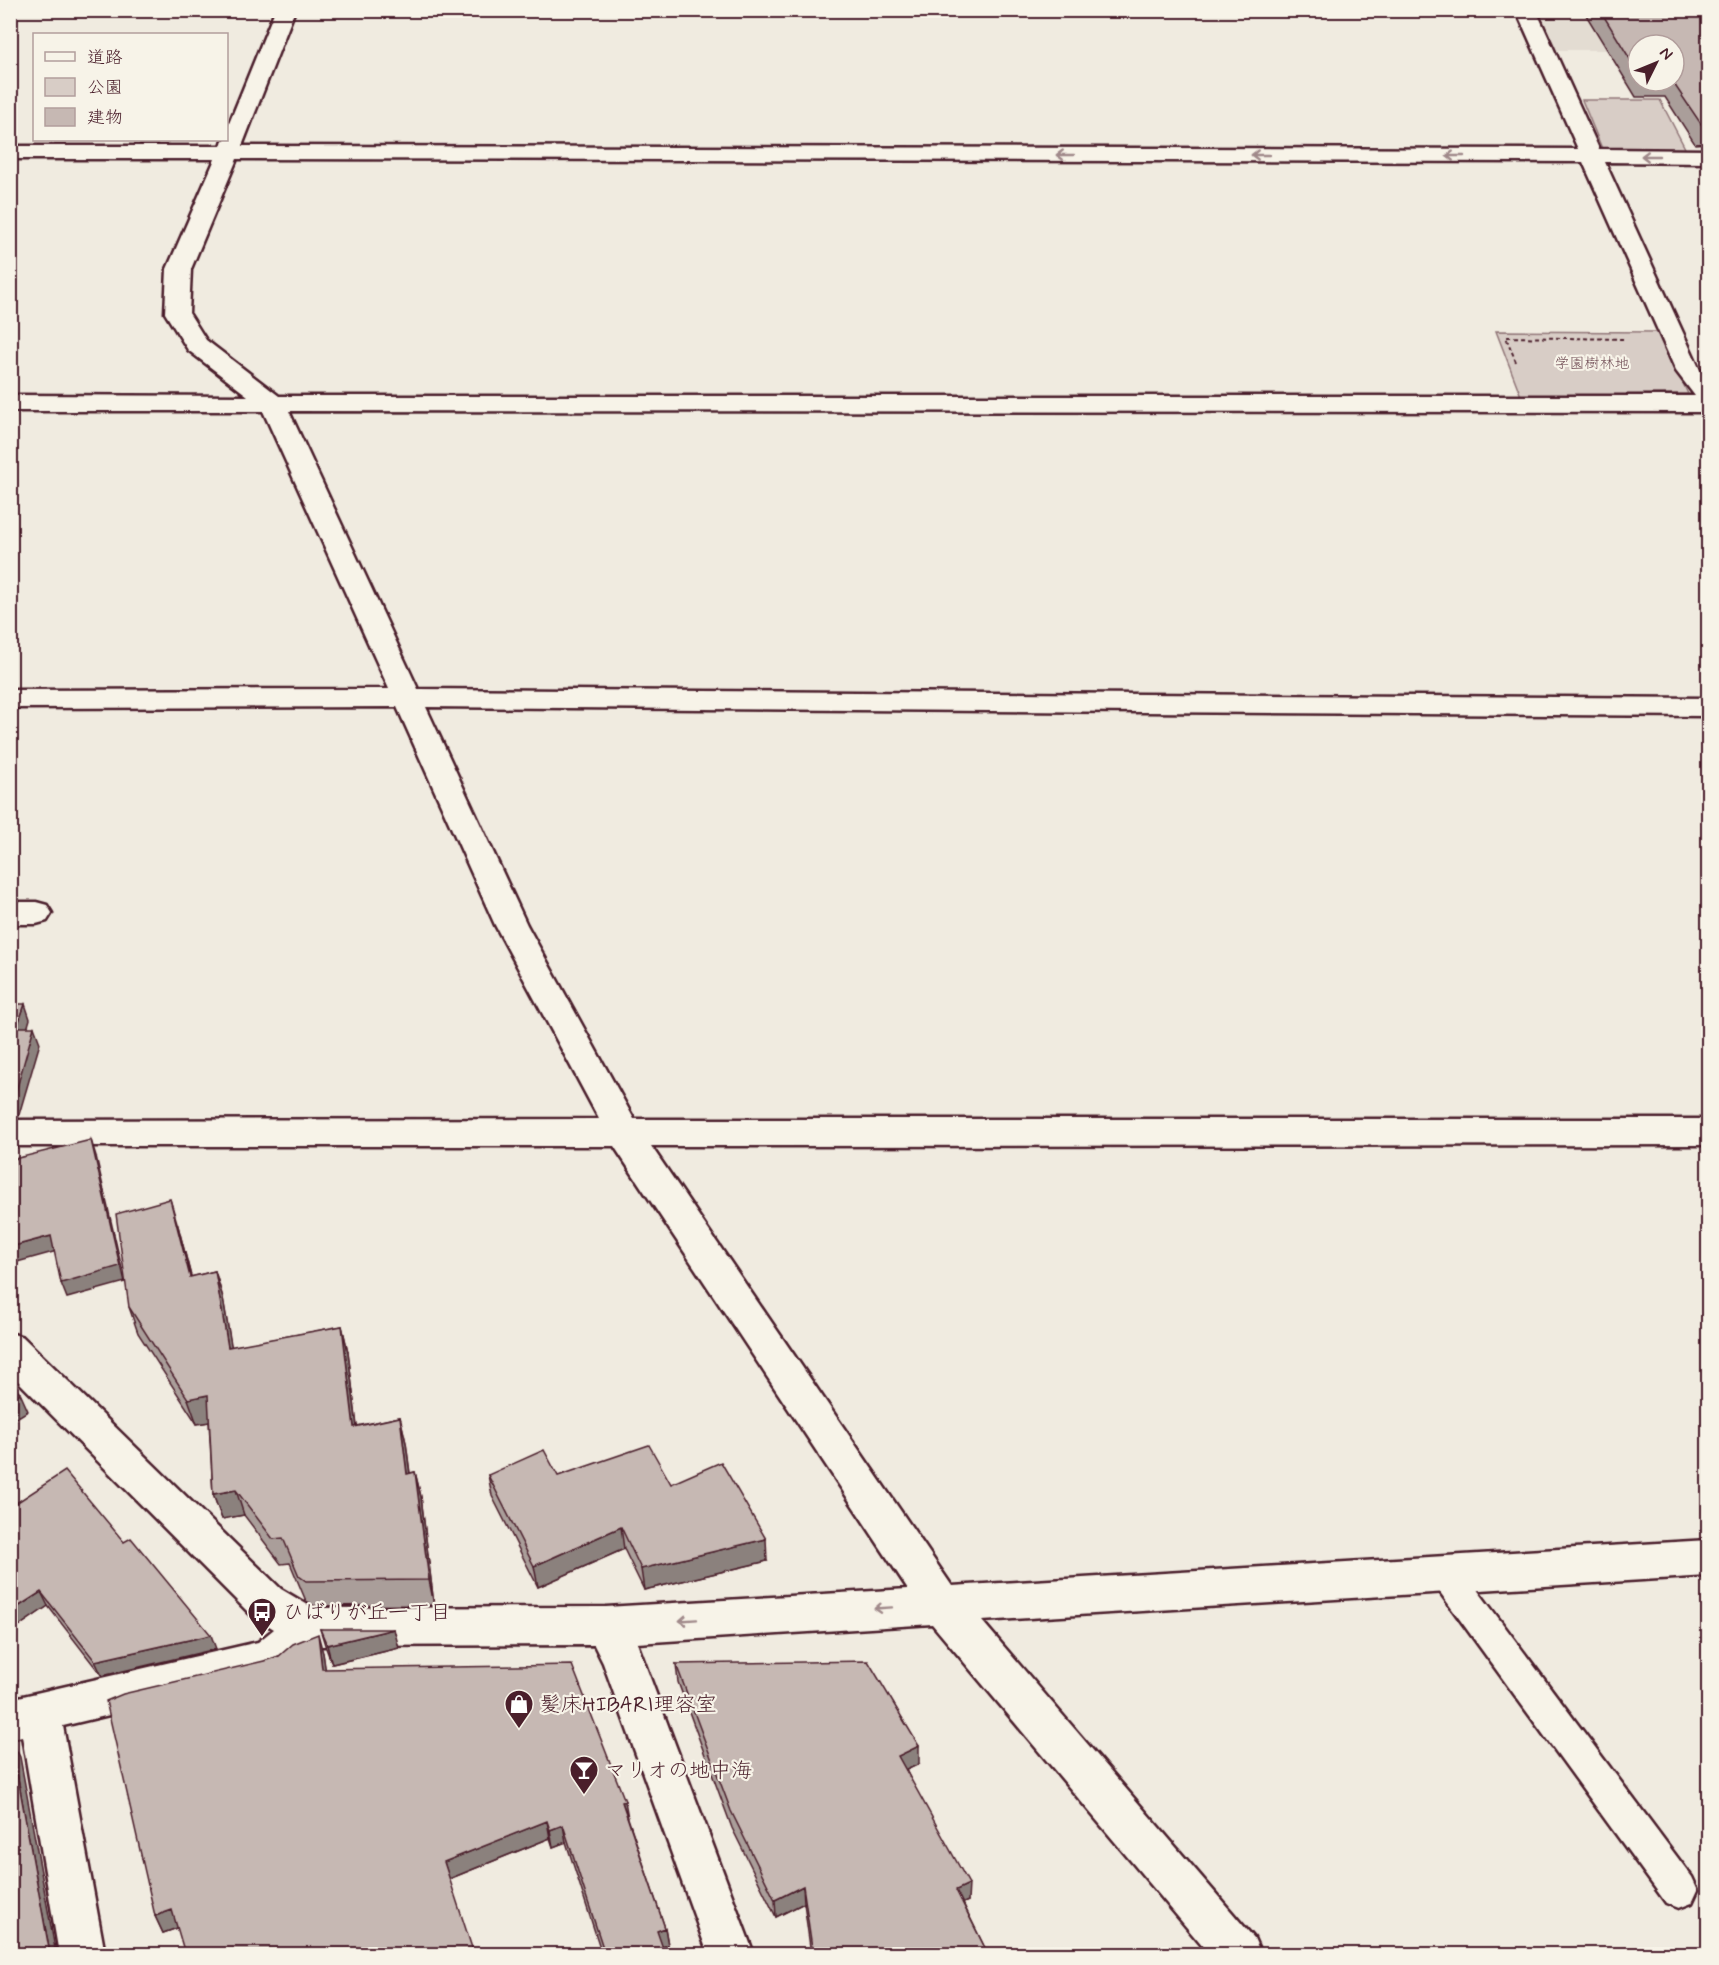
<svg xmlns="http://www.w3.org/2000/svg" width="1719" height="1965" viewBox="0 0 1719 1965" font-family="Mynerve,'Klee One',sans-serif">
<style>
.built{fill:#e3dcd2}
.green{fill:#d8cdc6;stroke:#917678;stroke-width:1.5}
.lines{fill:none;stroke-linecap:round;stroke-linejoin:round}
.lane-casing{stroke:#4a1f2b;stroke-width:5}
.street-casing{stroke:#4a1f2b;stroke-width:5}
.path{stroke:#4a1f2b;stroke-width:2;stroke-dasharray:4 3;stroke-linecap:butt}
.lane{fill:#f7f3e8;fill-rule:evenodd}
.street{fill:#f7f3e8;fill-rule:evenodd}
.wall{fill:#aa9e9a;stroke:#4a1f2b;stroke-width:1.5;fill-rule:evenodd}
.shaded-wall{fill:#8b817d;stroke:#4a1f2b;stroke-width:1.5}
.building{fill:#c6b8b3;stroke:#4a1f2b;stroke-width:1.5}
.oneway{stroke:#a0898a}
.labels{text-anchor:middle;stroke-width:4.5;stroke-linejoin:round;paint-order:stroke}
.far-park-label{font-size:15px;fill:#6e4a52;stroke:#f7f3e8}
.near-poi-label{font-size:21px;fill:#4a1f2b;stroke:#f7f3e8;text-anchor:start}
</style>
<rect width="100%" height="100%" fill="#f0ebe0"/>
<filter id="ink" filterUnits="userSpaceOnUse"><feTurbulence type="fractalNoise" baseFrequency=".0167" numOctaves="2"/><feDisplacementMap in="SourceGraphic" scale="12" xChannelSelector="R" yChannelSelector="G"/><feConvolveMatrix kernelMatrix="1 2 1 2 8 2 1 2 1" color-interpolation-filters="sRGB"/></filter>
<g filter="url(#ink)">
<path class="built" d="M1537 11H1708L1674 45H1638V50H1555Z"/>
<path class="green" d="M1582 100H1660L1686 150 1603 151Z
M1496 331 1659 332 1688 394 1521 396Z"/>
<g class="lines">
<g class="lane-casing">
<path id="lane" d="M1446 1559 1458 1564 1692 1877 1698 1890 1692 1903 1679 1908 1666 1903 1434 1584 1429 1574 1434 1564Z"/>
</g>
<g class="street-casing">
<path id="street" d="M275 10H295L242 146 1578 149 1516 10H1536L1599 149 1708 150V163L1605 162 1700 370 1708 381V412L289 411 418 689 1708 698V716L426 707 527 925 634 1119H1708V1145L651 1146 952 1586 1708 1540V1576L982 1621 1254 1938 1261 1954H1209L932 1624 637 1643 754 1954H708L603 1663 594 1645 315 1646 284 1672 269 1677 63 1726 105 1954H59L22 1736 10 1739V1699L258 1642 274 1629 251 1615 10 1373V1333L23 1337 281 1589 313 1608 606 1607 908 1589 614 1146H10V1120L599 1119 495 925 397 707 10 708V690L389 689 263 411H10V395L248 396 188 350 165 313 167 269 215 159H10V146H221L223 140H226V131ZM237 159 1583 162 1676 371 1695 396H279L206 340 189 313 191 269Z
M10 902H36L47 905 52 913 47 921 36 924H10Z"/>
</g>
<path class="path" d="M1516 362 1506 337 1625 339"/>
<use href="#lane" class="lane"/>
<use href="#street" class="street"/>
</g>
<path class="wall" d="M1583 10H1708V143L1695 144 1665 97H1636ZM1638 45 1674 81H1638Z
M178 1226 191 1277 215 1271 223 1298 231 1347 342 1326 348 1352 357 1426 400 1417 406 1443 410 1473 415 1472 421 1497 434 1605 314 1606 306 1601 290 1563 281 1564 244 1515 222 1519 213 1494 209 1422 197 1424 138 1333 129 1307Z
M488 1475 558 1476 671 1484 767 1561 644 1590 624 1549 538 1587 492 1496Z
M10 1507 124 1542 216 1649 102 1676 48 1606 10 1632Z
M320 1629 399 1648 332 1664 326 1648Z
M323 1653 325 1669 628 1818 665 1928 668 1945 662 1947 665 1954H602L566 1842 553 1847 550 1838 449 1879 177 1928 163 1933 155 1916 264 1661 279 1656Z
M676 1664 919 1764 906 1770 968 1901 963 1903 988 1954H811L804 1903 776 1917 732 1828 678 1682Z"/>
<path class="shaded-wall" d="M25 1004 30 1019 23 1043 17 1027Z
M34 1027 40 1043 18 1118 10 1119V1103Z
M91 1140 96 1156 125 1282 67 1298 61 1283Z
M170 1199 178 1226 198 1303 190 1277Z
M51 1236 57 1251 10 1264V1247Z
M215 1271 223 1298 236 1373 228 1347Z
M342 1326 348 1352 360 1453 354 1427Z
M20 1393 28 1411 10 1422V1399Z
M208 1395 216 1421 197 1424 188 1399Z
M400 1417 406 1443 413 1499 407 1474Z
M415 1472 421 1497 434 1605 429 1580Z
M236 1490 244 1515 222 1519 213 1494Z
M621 1527 624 1549 538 1587 534 1566Z
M766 1539 767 1561 644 1590 641 1569Z
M41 1592 48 1606 10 1632V1612Z
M394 1629 399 1648 332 1664 327 1645Z
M318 1634 323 1653 328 1687 322 1669Z
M211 1635 216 1649 102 1676 95 1661Z
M11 1740 20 1757 56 1954H50Z
M919 1746V1764L898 1774V1756Z
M625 1801 628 1818 622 1802Z
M547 1821 550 1838 449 1879 444 1862Z
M563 1825 566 1842 553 1847 550 1830Z
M969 1884 968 1901 955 1907 956 1890Z
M803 1886 804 1903 776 1917 775 1900Z
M172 1910 180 1927 163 1933 155 1916Z
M665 1928 668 1945 659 1948 657 1931Z"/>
<path class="building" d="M1600 10H1708V123L1701 124 1672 81H1674V45H1638V72Z
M10 1004H25L17 1027H34L13 1102 10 1103Z
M91 1140 120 1266 61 1283 51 1236 10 1247V1160Z
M170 1199 190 1277 215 1271 228 1347 342 1326 354 1427 400 1417 407 1474 415 1472 429 1580 306 1581 299 1576 283 1538 273 1539 236 1490 213 1494 208 1395 188 1399 129 1307 116 1214Z
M10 1383 20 1393 10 1399Z
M649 1445 671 1484 721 1462 766 1539 641 1569 621 1527 534 1566 488 1475 544 1450 558 1476Z
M65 1471 124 1542 131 1538 211 1635 95 1661 41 1592 10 1612V1507Z
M320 1629H394L327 1645Z
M318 1634 322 1669 572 1665 625 1801 622 1802 665 1928 657 1931 665 1954H605L563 1825 550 1830 547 1821 444 1862 474 1954H185L172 1910 155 1916 106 1701 123 1694 264 1661 279 1656 293 1644Z
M868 1661 919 1746 898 1756 969 1884 956 1890 988 1954H813L803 1886 775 1900 731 1811 676 1664Z
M10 1740H11L50 1954H10Z"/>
<defs><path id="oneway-shaft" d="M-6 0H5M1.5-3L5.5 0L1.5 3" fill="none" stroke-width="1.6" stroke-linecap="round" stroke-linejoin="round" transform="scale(1.5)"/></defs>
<g class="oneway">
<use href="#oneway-shaft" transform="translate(1065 155) rotate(-180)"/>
<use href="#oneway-shaft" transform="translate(1260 155) rotate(-180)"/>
<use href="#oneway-shaft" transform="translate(1455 156) rotate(-180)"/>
<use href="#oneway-shaft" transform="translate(1650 156) rotate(180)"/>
<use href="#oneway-shaft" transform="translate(883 1608) rotate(176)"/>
<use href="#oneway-shaft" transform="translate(688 1620) rotate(176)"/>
</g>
</g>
<defs>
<g id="bus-pin" transform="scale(1.5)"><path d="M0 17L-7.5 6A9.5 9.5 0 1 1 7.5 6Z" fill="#4a1f2b" stroke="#f7f3e8"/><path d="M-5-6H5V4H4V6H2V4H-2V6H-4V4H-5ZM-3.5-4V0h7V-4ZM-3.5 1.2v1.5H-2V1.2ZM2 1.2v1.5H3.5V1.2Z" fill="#fff"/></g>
<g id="shop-pin" transform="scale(1.5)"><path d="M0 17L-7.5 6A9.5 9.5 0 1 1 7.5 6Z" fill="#4a1f2b" stroke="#f7f3e8"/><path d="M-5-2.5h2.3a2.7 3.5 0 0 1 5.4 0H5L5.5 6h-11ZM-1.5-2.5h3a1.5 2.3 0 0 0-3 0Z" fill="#fff"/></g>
<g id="bar-pin" transform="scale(1.5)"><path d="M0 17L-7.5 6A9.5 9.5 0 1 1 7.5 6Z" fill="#4a1f2b" stroke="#f7f3e8"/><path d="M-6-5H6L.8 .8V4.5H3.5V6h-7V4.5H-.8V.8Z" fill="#fff"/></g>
</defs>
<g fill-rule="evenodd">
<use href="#bus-pin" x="262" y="1612"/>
<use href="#shop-pin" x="519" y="1704"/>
<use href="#bar-pin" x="584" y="1770"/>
</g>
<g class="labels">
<g class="far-park-label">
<text x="1592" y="368">学園樹林地</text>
</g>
<g class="near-poi-label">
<text x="283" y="1619">ひばりが丘一丁目</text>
<text x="540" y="1711">髪床HIBARI理容室</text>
<text x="605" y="1777">マリオの地中海</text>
</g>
</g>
<rect width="1719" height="1965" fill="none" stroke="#f7f3e8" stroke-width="36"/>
<rect x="18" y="18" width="1683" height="1929" fill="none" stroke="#4a1f2b" stroke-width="2" filter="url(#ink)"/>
<rect x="33" y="33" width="195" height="108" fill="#f7f3e8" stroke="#b29e9c" stroke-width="1.5"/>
<rect x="45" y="52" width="30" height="9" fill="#f7f3e8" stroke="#b29e9c" stroke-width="1.5"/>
<text x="87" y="63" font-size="18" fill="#4a1f2b">道路</text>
<rect x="45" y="78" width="30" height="18" fill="#d8cdc6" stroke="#b29e9c" stroke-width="1.5"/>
<text x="87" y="93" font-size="18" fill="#4a1f2b">公園</text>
<rect x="45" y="108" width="30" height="18" fill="#c6b8b3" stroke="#b29e9c" stroke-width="1.5"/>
<text x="87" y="123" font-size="18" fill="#4a1f2b">建物</text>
<g transform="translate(1656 63) rotate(47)"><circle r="28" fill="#f7f3e8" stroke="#b29e9c" stroke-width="1.5"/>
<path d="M0-4.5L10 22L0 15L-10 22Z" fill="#4a1f2b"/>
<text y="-9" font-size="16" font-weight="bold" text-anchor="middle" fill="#4a1f2b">N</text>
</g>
</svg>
